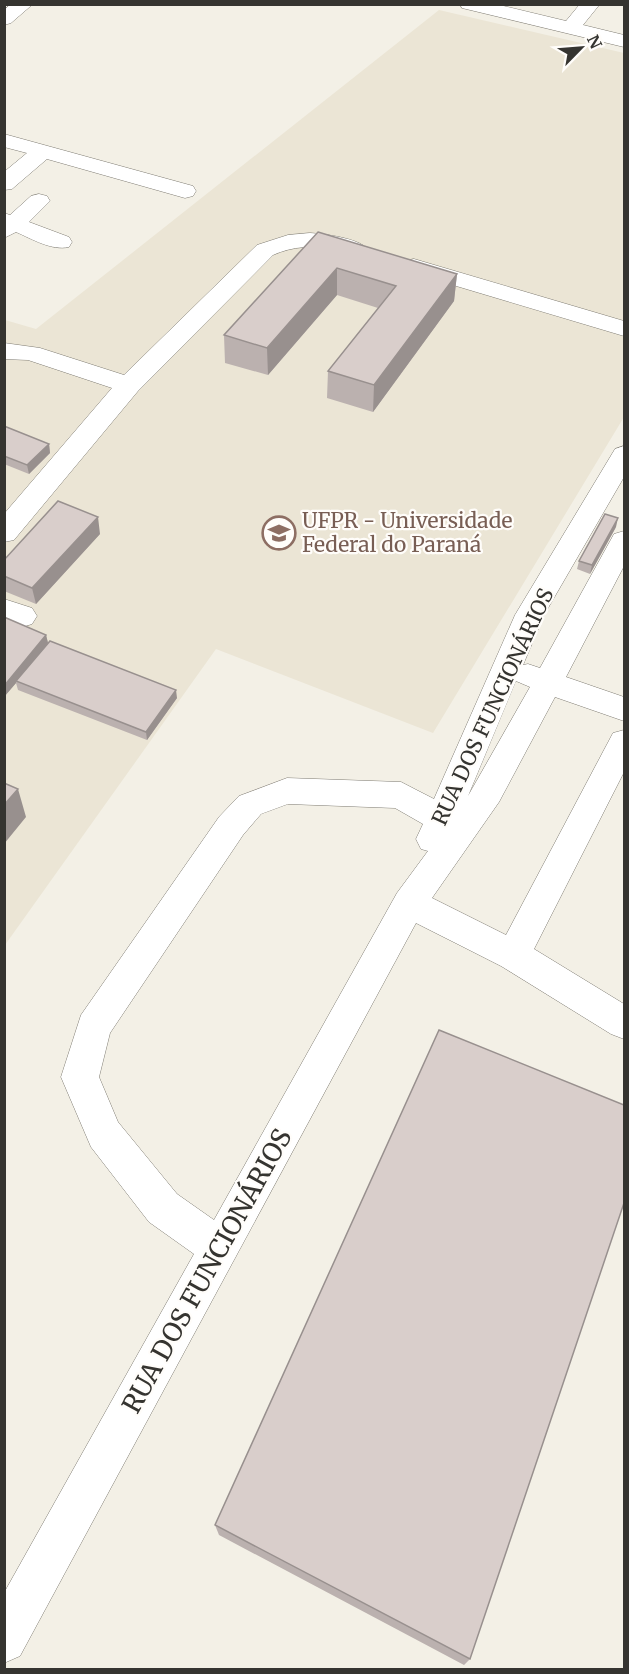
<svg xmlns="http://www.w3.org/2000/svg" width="629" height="1674" viewBox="0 0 629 1674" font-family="Merriweather,serif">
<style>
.built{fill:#ebe5d5}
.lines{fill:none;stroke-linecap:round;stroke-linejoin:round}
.minor-casing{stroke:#807d74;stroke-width:1}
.minor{fill:#fff;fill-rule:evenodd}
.wall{fill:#bbb1af}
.shaded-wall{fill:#98908e}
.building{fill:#d9cecb;stroke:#98908e;stroke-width:1.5}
.labels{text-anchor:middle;stroke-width:4.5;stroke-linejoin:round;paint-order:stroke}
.education-label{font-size:21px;fill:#785e54;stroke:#fffdfa;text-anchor:start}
.street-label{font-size:21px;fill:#353430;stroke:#fffdfa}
.near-street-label{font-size:26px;fill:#353430;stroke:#fffdfa}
</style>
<rect width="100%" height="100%" fill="#f3f0e6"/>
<path class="built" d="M439 10 624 53V417L433 733 216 649 5 945V320L36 329Z"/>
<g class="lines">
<g class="minor-casing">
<path id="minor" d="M11 4H33L11 23 4 25V10Z
M460 4H495L566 21 580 4H600L583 25 624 35V47L462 8Z
M4 134 193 186 196 191 193 196 185 198 47 159 12 189 4 190V172L27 153 4 147Z
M39 194 47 196 50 201 29 222 69 237 72 242 69 247C52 251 32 239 16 232L4 238V213L10 215 31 196Z
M310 233C323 234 359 238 367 249L363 254C353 257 345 253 335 250 313 245 293 246 273 255L138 391 14 540 4 542V514L112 388 28 360 4 359V343L40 348 124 375 257 245 288 235Z
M414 259 624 321V336L406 271 402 266 406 261Z
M624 446V477L544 615 523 665 528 664 540 668 614 534 624 531V566L566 677 624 697V721L555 697 499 802 432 898 506 935 613 733 624 730V772L534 949 624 1004V1039L611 1034 501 966 416 923 20 1656 4 1663V1593L194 1254 149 1222 91 1147 61 1077 81 1015 219 817 239 796 287 778 401 782 434 799 515 615 615 449ZM516 681 530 687 468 796ZM288 804 395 808 423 824 416 839 421 849 428 851 397 893 214 1220 177 1194 118 1122 99 1077 110 1033 243 835 261 814Z
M4 599 32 608 37 616 32 624 22 627 4 621Z"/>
</g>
<use href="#minor" class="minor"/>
</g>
<path class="wall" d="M318 232 457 274 454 301 373 412 327 398 328 371 378 308 337 295 268 375 225 363 224 335Z
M4 426 49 444 50 453 29 474 4 464Z
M616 527 590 574 577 569 579 561Z
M100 534 36 604 4 591V560Z
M46 635 48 643 177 698 147 740 18 690 16 683 4 697Z
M215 1525 470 1659 464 1665 219 1535Z"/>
<path class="shaded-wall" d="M337 268V295L268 375 267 348Z
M457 274 454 301 373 412 374 385Z
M49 444 50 453 29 474 27 465Z
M98 517 100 534 36 604 32 588Z
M618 518 616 527 590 574 592 565Z
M46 635 48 643 16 681V683L4 697V686Z
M176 690 177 698 147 740 146 732Z
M18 789 26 817 4 844V805Z"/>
<path class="building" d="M318 232 457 274 374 385 328 371 396 286 337 268 267 348 224 335Z
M4 426 49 444 27 465 4 456Z
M58 501 98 517 32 588 4 576V560Z
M605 514 618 518 592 565 579 561Z
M4 617 46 635 4 686Z
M50 641 176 690 146 732 16 681Z
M4 783 18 789 4 805Z
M439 1030 624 1105V1203L470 1659 215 1525Z"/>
<defs>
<g id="university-ring" transform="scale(1.725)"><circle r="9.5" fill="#fffdfa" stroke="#8d6e63" stroke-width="1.5"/><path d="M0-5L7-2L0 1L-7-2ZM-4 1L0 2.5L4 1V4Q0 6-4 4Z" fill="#8d6e63"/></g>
</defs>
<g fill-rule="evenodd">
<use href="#university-ring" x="279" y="533"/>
</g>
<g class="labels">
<g class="education-label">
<text x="302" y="528">UFPR - Universidade<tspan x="302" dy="24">Federal do Paraná</tspan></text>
</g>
<g class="street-label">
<text transform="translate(493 707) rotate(-65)" y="7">RUA DOS FUNCIONÁRIOS</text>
</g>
<g class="near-street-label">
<text transform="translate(207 1271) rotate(-61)" y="9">RUA DOS FUNCIONÁRIOS</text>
</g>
</g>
<rect width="629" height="1674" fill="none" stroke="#353430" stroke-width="12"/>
<g transform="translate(581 48) rotate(65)" stroke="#fffdfa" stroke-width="4.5" paint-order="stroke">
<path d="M0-4.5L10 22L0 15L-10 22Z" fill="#353430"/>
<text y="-9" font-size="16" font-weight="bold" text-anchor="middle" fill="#353430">N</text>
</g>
</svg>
